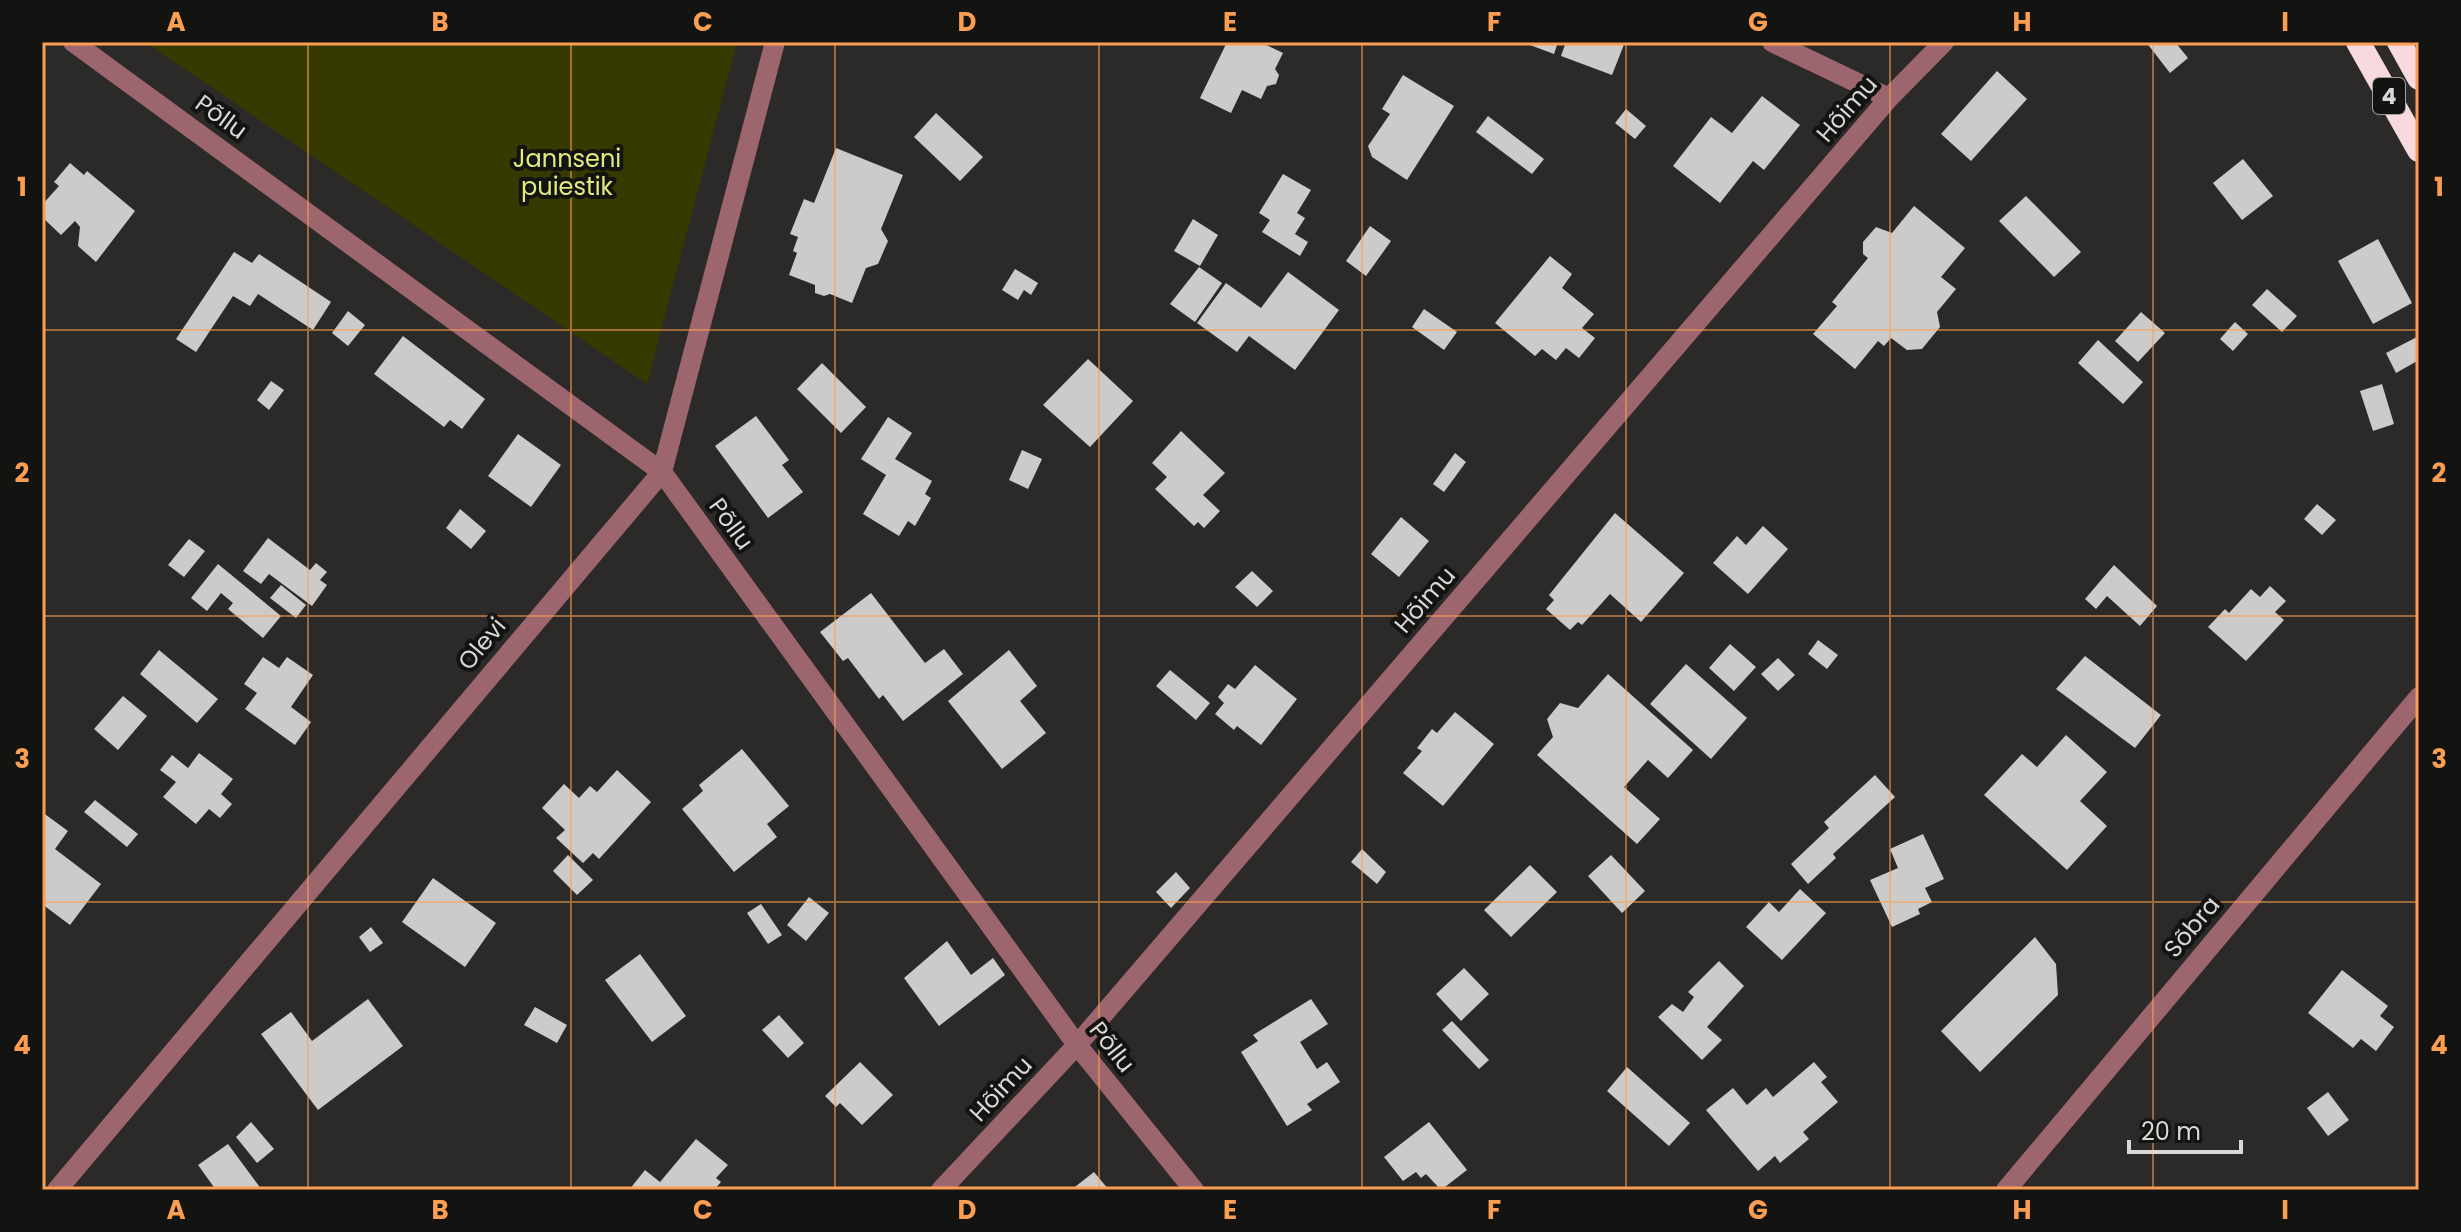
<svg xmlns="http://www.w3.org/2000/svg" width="2461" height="1232" viewBox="0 0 2461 1232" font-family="Poppins,sans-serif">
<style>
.green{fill:#373a00}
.building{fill:#cdcbc9}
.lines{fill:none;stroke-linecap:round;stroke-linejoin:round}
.minor{stroke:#9d656d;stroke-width:20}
.highway{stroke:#f8dade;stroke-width:24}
.grid{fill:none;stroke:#fb9e51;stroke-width:2;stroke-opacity:0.55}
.labels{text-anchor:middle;stroke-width:8;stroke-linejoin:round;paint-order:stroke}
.shield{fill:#131312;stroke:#9e9d9b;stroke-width:2}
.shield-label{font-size:22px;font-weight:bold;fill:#d9d8d6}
.street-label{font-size:24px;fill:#d9d8d6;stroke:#131312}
.park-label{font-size:24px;fill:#e1ea7e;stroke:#131312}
.neatline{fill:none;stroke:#fb9e51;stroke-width:3}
.grid-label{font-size:26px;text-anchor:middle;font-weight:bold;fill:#fb9e51}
</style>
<rect width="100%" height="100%" fill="#2b2a28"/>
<path class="green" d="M145 42H737L647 384Z"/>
<path class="building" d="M1227 42H1260L1283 53 1275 69 1279 75 1276 84 1267 86 1261 99 1242 90 1231 113 1200 98Z
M1532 42H1558L1554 54 1530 45Z
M1566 42H1625L1612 75 1561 56Z
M2146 42H2175L2188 58 2170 73Z
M1997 71 2027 99 1971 161 1941 134Z
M1403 75 1454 106 1407 180 1372 157 1368 146 1390 114 1382 109Z
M1762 96 1800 125 1764 170 1753 161 1720 203 1673 166 1711 117 1732 133Z
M1626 109 1646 126 1635 139 1615 123Z
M936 113 983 157 960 181 914 137Z
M1488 116 1544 159 1532 174 1476 132Z
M836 148 903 175 881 229 888 241 878 264 866 268 852 303 830 294 824 296 815 293V285L789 275 797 253 793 251 798 237 790 234 804 199 814 203Z
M2243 159 2273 196 2242 220 2213 183Z
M70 163 84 175 87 171 135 211 96 262 78 246 80 227 75 221 61 235 42 217V205L59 186 54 182Z
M1283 174 1311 190 1297 213 1305 218 1295 234 1308 242 1300 256 1262 232 1270 220 1259 213Z
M2026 196 2081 252 2054 277 1999 221Z
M1914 206 1965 248 1941 277 1956 289 1937 312 1940 327 1922 349 1907 350 1891 338 1884 346 1878 341 1855 369 1813 334 1837 306 1832 302 1868 258 1863 254V242L1876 227 1892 233Z
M1193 219 1218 235 1200 266 1174 251Z
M1370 226 1391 241 1366 276 1346 261Z
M2378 239 2412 303 2373 324 2338 261Z
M234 252 252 263 259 254 331 302 313 330 258 294 250 306 233 296 196 352 176 339Z
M1550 256 1572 274 1562 288 1594 314 1582 328 1595 338 1579 358 1566 348 1556 360 1542 349 1535 356 1495 323Z
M1199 267 1222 283 1195 322 1170 304Z
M1015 269 1038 283 1031 295 1024 290 1018 300 1002 290Z
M1288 272 1339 310 1295 370 1249 336 1237 352 1197 323 1226 283 1261 308Z
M2267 289 2297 316 2282 332 2252 305Z
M1424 309 1457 332 1444 350 1412 327Z
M348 311 365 325 348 346 332 333Z
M2141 312 2165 333 2138 362 2115 341Z
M2235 322 2248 334 2233 351 2220 339Z
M403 336 485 399 462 429 450 420 444 427 374 374Z
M2417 337 2419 360 2396 373 2386 353Z
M2098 340 2143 382 2123 404 2078 363Z
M1088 359 1133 401 1090 447 1043 405Z
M822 363 866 407 841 433 797 389Z
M271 381 284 390 269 410 257 400Z
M2382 384 2394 424 2373 431 2360 391Z
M756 416 789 460 782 465 803 492 768 518 715 446Z
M888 417 912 433 895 459 932 481 925 494 931 498 915 526 908 521 899 536 863 514 886 475 861 459Z
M1181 431 1225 473 1203 495 1220 511 1204 528 1198 522 1194 526 1155 489 1167 477 1152 463Z
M518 434 561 465 531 507 488 476Z
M1022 450 1042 459 1028 489 1009 480Z
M1455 453 1466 462 1444 492 1433 484Z
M2317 504 2336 520 2322 535 2304 519Z
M460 509 486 531 471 549 446 528Z
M1615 513 1684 573 1641 622 1610 594 1582 625 1578 622 1570 630 1546 609 1554 600 1549 595Z
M1401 517 1429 541 1399 577 1371 554Z
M1763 526 1788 549 1748 594 1713 563 1737 536 1746 545Z
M268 538 310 570 316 563 327 572 320 580 327 585 312 606 269 574 261 584 243 571Z
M189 539 205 551 184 577 168 565Z
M218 564 281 616 263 638 228 609 233 603 221 593 207 611 191 598Z
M2114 565 2157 606 2140 626 2107 596 2096 609 2085 599Z
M1252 571 1273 591 1257 607 1235 587Z
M281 585 306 605 296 618 270 598Z
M2270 586 2286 601 2275 612 2284 620 2246 661 2208 627 2225 609 2229 613 2251 589 2260 597Z
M871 593 925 663 944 649 963 674 903 721 883 695 879 699 848 658 843 661 820 632Z
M1818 640 1838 655 1827 669 1808 654Z
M1730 644 1756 667 1734 691 1709 668Z
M159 650 218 699 197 723 140 674Z
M1009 650 1037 686 1020 701 1046 733 1002 769 948 701Z
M2085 656 2161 715 2135 748 2056 689Z
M263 657 279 668 287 657 313 675 291 707 311 722 295 745 245 709 257 693 244 684Z
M1778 658 1795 675 1778 691 1761 674Z
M1686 664 1747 718 1711 759 1650 704Z
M1255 665 1297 699 1261 745 1237 726 1234 730 1215 714 1224 703 1218 697 1228 684 1235 689Z
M1170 670 1210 703 1196 720 1156 686Z
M1608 674 1693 750 1668 778 1648 760 1624 787 1660 819 1637 844 1537 755 1553 737 1547 719 1560 703 1578 708Z
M123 696 147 716 118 750 94 729Z
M1455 712 1494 744 1443 806 1403 773 1422 751 1417 748 1432 729 1437 733Z
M2066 735 2107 772 2080 801 2107 826 2067 870 1984 795 2022 754 2037 767Z
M742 749 789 806 767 824 777 837 734 872 682 809 703 791 699 785Z
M199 753 233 779 221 794 232 804 220 818 209 809 196 824 163 797 176 782 160 770 172 755 188 768Z
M617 770 651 802 599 859 593 853 583 863 556 838 565 830 542 808 564 784 579 798 590 786 597 792Z
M1875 775 1895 797 1833 854 1836 858 1808 884 1791 864 1829 828 1824 822Z
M95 800 138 834 127 847 84 812Z
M42 812 68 831 55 849 101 884 70 925 42 904Z
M1923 834 1944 879 1925 888 1932 902 1918 909 1920 914 1892 927 1870 880 1898 868 1890 849Z
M1362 849 1386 872 1377 884 1351 862Z
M568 855 593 880 577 895 553 871Z
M1611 855 1645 891 1622 913 1588 876Z
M1530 865 1557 892 1511 937 1484 910Z
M1176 872 1190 888 1171 908 1156 892Z
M433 878 496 923 465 967 402 922Z
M1800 889 1826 913 1782 960 1746 927 1769 902 1779 912Z
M809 897 829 913 806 941 787 925Z
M761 904 782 935 768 944 747 913Z
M371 927 383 943 370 952 359 937Z
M2035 937 2056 964 2058 995 1980 1072 1941 1031Z
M947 941 971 975 993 958 1005 975 939 1026 904 978Z
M640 954 686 1016 652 1042 605 980Z
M1719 961 1744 986 1707 1027 1722 1040 1702 1060 1658 1017 1672 1004 1683 1012 1694 997 1688 992Z
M1464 968 1489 994 1461 1021 1436 994Z
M2342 970 2388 1006 2380 1016 2394 1027 2376 1051 2361 1039 2353 1048 2308 1013Z
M368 999 403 1046 318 1110 261 1034 291 1012 312 1041Z
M1311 999 1328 1024 1300 1042 1317 1069 1327 1062 1340 1082 1307 1104 1312 1110 1287 1126 1241 1052 1258 1041 1253 1035Z
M535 1007 567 1025 557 1043 524 1025Z
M779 1015 804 1043 788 1058 762 1030Z
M1452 1021 1489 1060 1479 1069 1442 1030Z
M860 1062 893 1095 862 1125 840 1103 836 1107 825 1096Z
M1814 1062 1827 1077 1821 1082 1838 1102 1803 1132 1809 1139 1780 1163 1775 1156 1758 1171 1706 1110 1733 1088 1747 1105 1766 1088 1773 1097Z
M1627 1067 1690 1123 1669 1146 1607 1091Z
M2328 1092 2349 1120 2328 1136 2307 1108Z
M251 1122 274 1149 257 1163 236 1137Z
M1429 1122 1467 1170 1441 1190 1426 1174 1421 1178 1416 1172 1403 1181 1384 1157Z
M696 1139 728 1165 716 1178 721 1182 714 1190H629L645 1170 660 1182Z
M228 1144 262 1190H216L198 1165Z
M1094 1172 1109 1190H1071Z"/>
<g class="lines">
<path class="minor" d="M73 42 662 472 1077 1045 1194 1190
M1772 42 1889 98
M57 1190 662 472 775 42
M941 1190 1077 1045 1889 98 1944 42
M2006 1190 2419 697"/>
<path class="highway" d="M2358 42 2419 150
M2399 42 2419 78"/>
</g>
<path class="grid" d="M308 42V1190M571 42V1190M835 42V1190M1099 42V1190M1362 42V1190M1626 42V1190M1890 42V1190M2153 42V1190M42 330H2419M42 616H2419M42 902H2419"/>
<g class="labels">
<rect class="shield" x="2373" y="78" width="32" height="36" rx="6"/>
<g class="shield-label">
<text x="2389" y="104">4</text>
</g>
<g class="street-label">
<text transform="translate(1847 109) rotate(-49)" y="8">Hõimu</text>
<text transform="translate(221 117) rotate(36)" y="8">Põllu</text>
<text transform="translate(731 524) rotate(54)" y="8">Põllu</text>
<text transform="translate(1425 600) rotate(-49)" y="8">Hõimu</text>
<text transform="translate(482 644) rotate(-50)" y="8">Olevi</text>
<text transform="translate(2192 927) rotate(-50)" y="8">Sõbra</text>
<text transform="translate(1112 1047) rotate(52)" y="8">Põllu</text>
<text transform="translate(1001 1089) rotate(-47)" y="8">Hõimu</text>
</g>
<g class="park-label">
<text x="567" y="167">Jannseni<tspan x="567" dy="28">puiestik</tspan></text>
</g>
</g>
<rect width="2461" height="1232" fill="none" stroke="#131312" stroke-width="88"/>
<path d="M2129 1140v12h112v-12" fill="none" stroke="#d9d8d6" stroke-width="4"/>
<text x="2141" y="1140" font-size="24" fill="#d9d8d6" stroke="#131312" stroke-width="6" paint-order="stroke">20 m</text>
<rect x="44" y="44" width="2373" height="1144" class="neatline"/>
<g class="grid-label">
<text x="176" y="31">A</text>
<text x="440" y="31">B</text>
<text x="703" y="31">C</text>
<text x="967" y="31">D</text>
<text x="1230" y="31">E</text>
<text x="1494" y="31">F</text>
<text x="1758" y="31">G</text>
<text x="2022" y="31">H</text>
<text x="2285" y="31">I</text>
<text x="22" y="196">1</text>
<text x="2439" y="196">1</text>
<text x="22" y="482">2</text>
<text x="2439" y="482">2</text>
<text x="22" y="768">3</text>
<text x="2439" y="768">3</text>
<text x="22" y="1054">4</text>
<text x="2439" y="1054">4</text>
<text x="176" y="1219">A</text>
<text x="440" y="1219">B</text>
<text x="703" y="1219">C</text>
<text x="967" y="1219">D</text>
<text x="1230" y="1219">E</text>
<text x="1494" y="1219">F</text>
<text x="1758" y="1219">G</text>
<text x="2022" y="1219">H</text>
<text x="2285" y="1219">I</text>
</g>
</svg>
